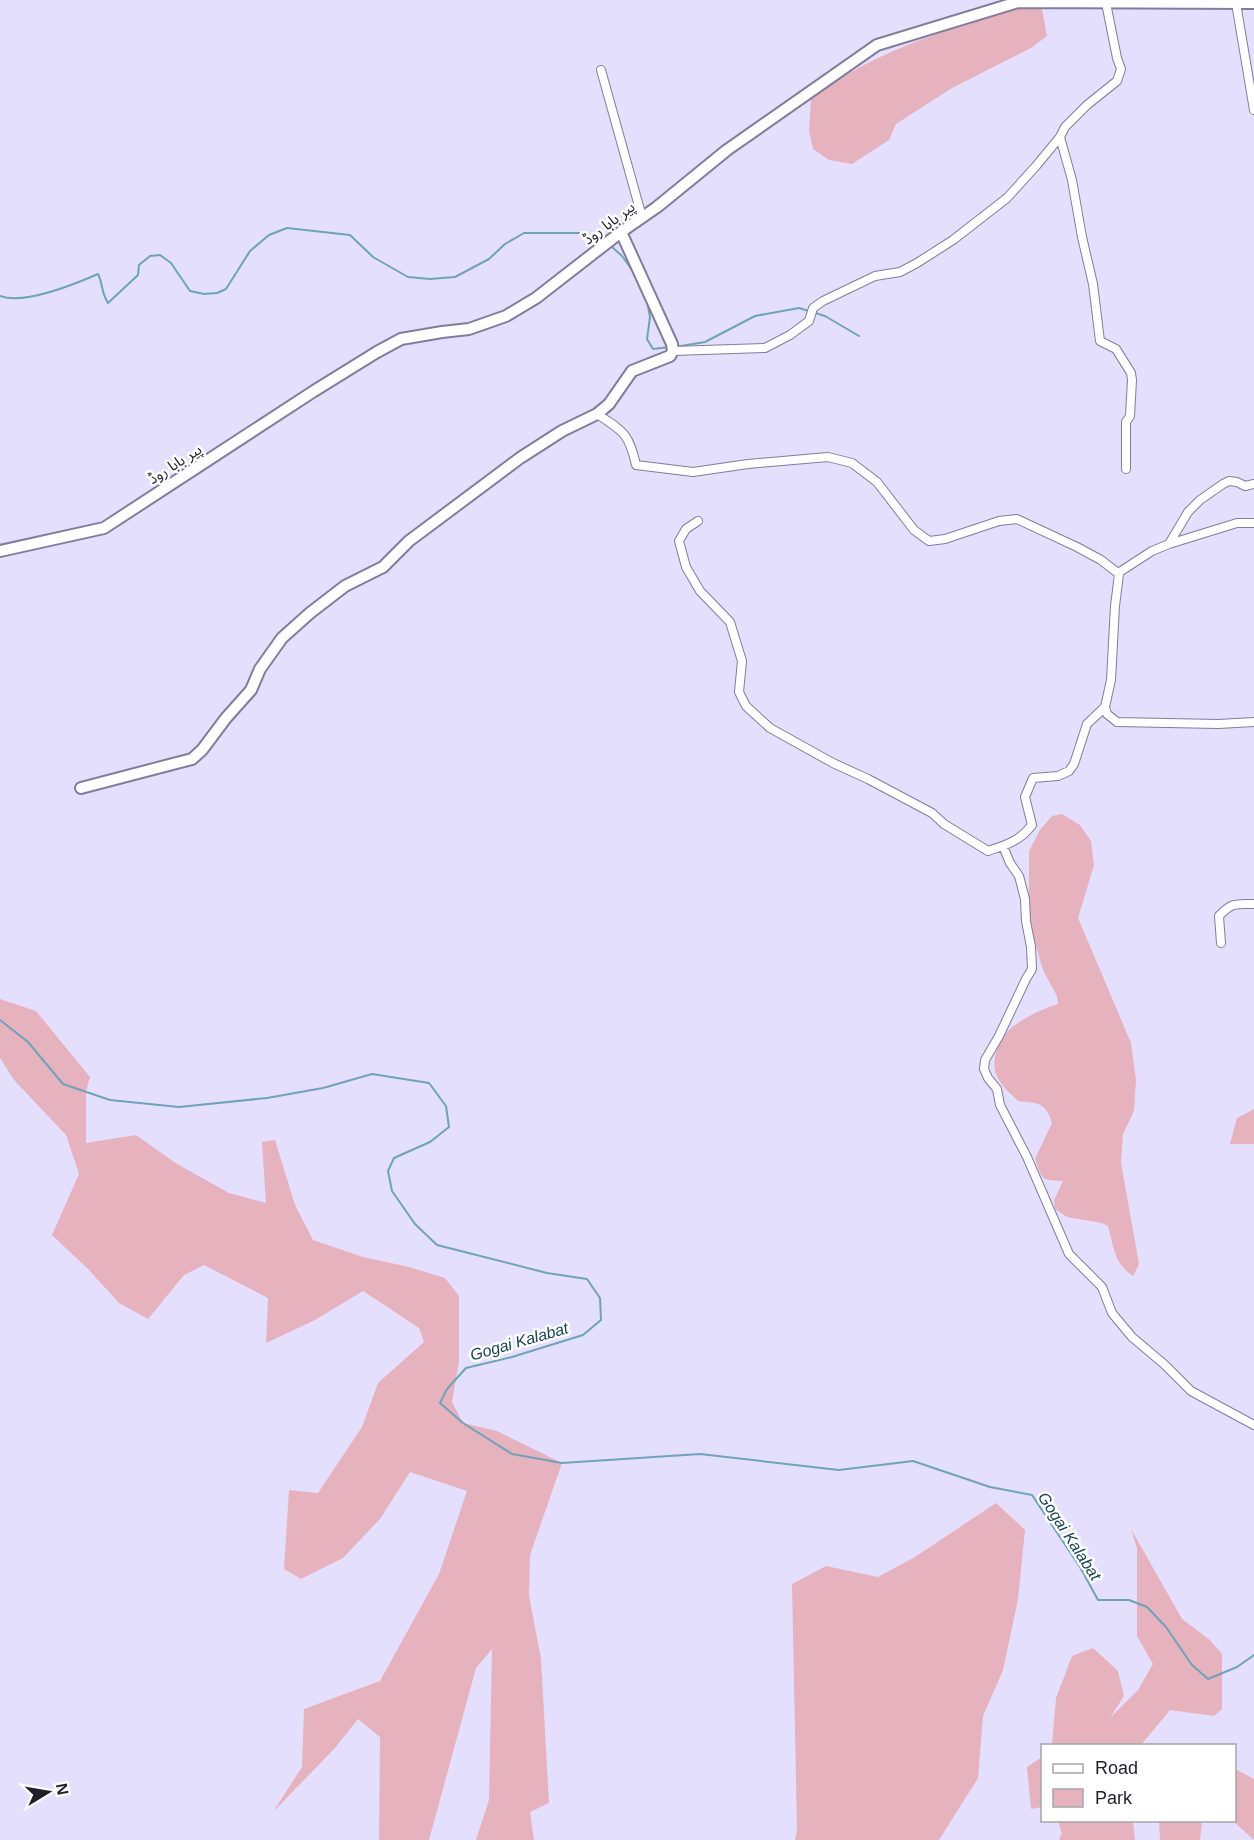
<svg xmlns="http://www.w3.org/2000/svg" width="1254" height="1840" viewBox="0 0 1254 1840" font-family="Arial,'Noto Sans Arabic',sans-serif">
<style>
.green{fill:#e6b2be}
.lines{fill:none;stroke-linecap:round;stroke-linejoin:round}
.stream{stroke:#6da4b8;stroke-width:2}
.minor-casing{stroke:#827c9d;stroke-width:10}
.tertiary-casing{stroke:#827c9d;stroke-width:14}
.secondary-casing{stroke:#827c9d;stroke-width:14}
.minor{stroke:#fff;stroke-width:8}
.tertiary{stroke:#fff;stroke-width:10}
.secondary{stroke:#fff;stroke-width:10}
.labels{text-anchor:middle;stroke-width:5;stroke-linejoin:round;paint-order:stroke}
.street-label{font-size:15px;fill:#201e2b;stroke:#fff}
.water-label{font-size:16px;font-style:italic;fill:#154454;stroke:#fff}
</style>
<rect width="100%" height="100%" fill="#e4dffd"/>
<path class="green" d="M1021 8 1042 9 1047 36 1031 48 952 88 896 124 889 140 852 164 829 160 813 149 809 131 811 99C871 52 948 29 1021 8Z
M1062 814 1080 825 1091 841 1094 865 1078 918 1131 1043 1136 1080 1134 1111 1123 1134 1121 1163 1139 1264 1133 1276C1114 1263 1114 1248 1108 1226L1102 1223 1067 1217 1055 1209 1054 1200 1063 1181C1040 1180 1043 1180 1035 1159L1052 1123C1045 1101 1039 1104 1018 1101 1011 1094 1001 1086 997 1076 990 1064 998 1038 1009 1030 1023 1018 1041 1009 1058 1004L1057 996 1043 970 1034 939 1029 911V851L1040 830 1052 816Z
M0 999 36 1011 90 1077 86 1091V1143L136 1135 177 1164 229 1193 266 1203 262 1142 275 1140 295 1205 313 1240 363 1257 409 1267 445 1278 459 1296V1361L452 1402 463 1423 497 1431 562 1463 530 1555 529 1596 541 1659 549 1803 530 1812 534 1840H476L489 1800 492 1649 476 1668 429 1840H379L380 1737 358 1719 335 1748 273 1812 302 1767 304 1709 380 1681 439 1574 467 1491 410 1472 380 1519 343 1558 301 1579 284 1569 289 1490 318 1493 362 1427 378 1383 424 1342 419 1328 363 1291 315 1320 266 1343 268 1298 204 1265 184 1275 148 1319 119 1303 88 1269 52 1235 79 1174 66 1135 14 1080 0 1058Z
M1254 1109V1144H1230L1237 1118Z
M996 1503 1025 1530 1018 1599 1003 1670 983 1716 978 1778 939 1840H795L797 1829 792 1584 826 1566 878 1577 915 1557Z
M1131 1529 1182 1619 1210 1640 1222 1654V1709L1214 1716 1170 1710 1141 1745H1052L1056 1698 1072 1656 1093 1648 1118 1671 1124 1696 1110 1718 1138 1690 1153 1664 1137 1636V1548Z
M1042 1757V1807L1031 1809 1027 1767Z
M1235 1769 1254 1779V1840L1233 1821Z
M1058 1821H1133L1135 1840H1059L1062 1833Z
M1159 1821H1202L1200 1840H1160Z"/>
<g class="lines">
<path class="stream" d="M612 247 622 256 635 274
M0 296C23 305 75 284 98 274 103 284 101 292 108 303L138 275 139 265 150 256 160 255 171 263 190 291 204 294 217 293 226 289 250 251 269 235 287 228 350 235 373 257 408 277 430 279 455 277 489 259 505 244 524 233H583L598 241
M647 301 650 317 647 339 653 349 670 347
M675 347 705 342 755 316 799 308 825 316 859 336
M0 1020 28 1042 63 1084 110 1100 179 1107 267 1098 323 1088 372 1074 429 1083 446 1106 449 1127 430 1142 394 1158 388 1171 392 1191 415 1224 437 1245 547 1273 587 1279 600 1298 601 1320 583 1335 512 1357 466 1368 447 1389 440 1403 463 1423 512 1454 562 1463 700 1454 839 1470 913 1461 990 1487 1032 1495 1080 1567 1098 1600H1129L1147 1607 1166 1627 1192 1665 1208 1679 1237 1667 1254 1655"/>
<g class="minor-casing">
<path id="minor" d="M1236 3 1254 110
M601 70 642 217
M1060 137 1072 180 1082 237 1093 284 1100 341 1116 349 1131 373 1132 380 1130 416 1126 422V469
M673 351 765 348 790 335 809 321 813 308 823 301 875 276 900 272 917 263 953 240 1007 198 1036 166 1060 137 1065 127 1087 105 1117 81 1121 69 1117 58 1106 3
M597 414C623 431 629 433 636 465L693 472 748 464 828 457 852 463 877 482 914 530 929 541 945 539 999 521 1017 519 1077 547 1101 560 1119 574 1115 606 1111 680 1105 707 1107 714 1117 722 1218 724 1254 722
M698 521 686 529 679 541 686 567 700 591 730 622 742 661 739 692 746 706 770 728 833 763 868 779 932 813 944 824 988 851C1006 845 1020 841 1032 825L1025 797 1033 778 1058 776 1069 771 1074 764 1087 724 1105 707
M1169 544 1237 523H1254
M1118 573 1152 551 1169 544 1188 512 1200 500 1223 484 1229 481 1237 482 1245 486 1254 484
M1003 846 1010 863 1019 876 1025 899 1026 921 1031 947 1032 969 1026 979 999 1036 985 1060 984 1069 988 1078 997 1089 1000 1105 1027 1157 1069 1254 1102 1287 1112 1313 1132 1337 1165 1365 1191 1391 1254 1425
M1221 943 1219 916C1232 902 1236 904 1254 904"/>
</g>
<g class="tertiary-casing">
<path id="tertiary" d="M81 788 192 759 202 750 226 718 251 690 260 669 282 638 310 613 345 586 383 567 409 541 520 458 562 431 597 414 609 404 632 371 670 356 673 351 672 344 621 232"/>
</g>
<g class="secondary-casing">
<path id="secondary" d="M0 551 104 528 314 391 377 352 401 339 442 332 469 329 506 316 536 298 621 232 657 207 727 150 877 45 1018 2 1254 3"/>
</g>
<use href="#minor" class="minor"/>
<use href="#tertiary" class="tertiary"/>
<use href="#secondary" class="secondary"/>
</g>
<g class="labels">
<g class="street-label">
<text transform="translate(609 223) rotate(-37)" y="5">پیر بابا روڈ</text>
<text transform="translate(175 464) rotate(-33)" y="5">پیر بابا روڈ</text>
</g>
<g class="water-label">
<text transform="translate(519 1341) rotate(-16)" y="6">Gogai Kalabat</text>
<text transform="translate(1070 1536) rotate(57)" y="6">Gogai Kalabat</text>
</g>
</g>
<rect x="1041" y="1744" width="195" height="78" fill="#ffffff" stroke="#a6a5aa" stroke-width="1.5"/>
<rect x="1053" y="1764" width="30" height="9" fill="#ffffff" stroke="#a6a5aa" stroke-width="1.5"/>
<text x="1095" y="1774" font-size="18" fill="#201e2b">Road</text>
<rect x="1053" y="1789" width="30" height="18" fill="#e6b2be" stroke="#a6a5aa" stroke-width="1.5"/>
<text x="1095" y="1804" font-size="18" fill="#201e2b">Park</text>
<g transform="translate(48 1792) rotate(79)" stroke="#ffffff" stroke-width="4.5" paint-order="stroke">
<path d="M0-4.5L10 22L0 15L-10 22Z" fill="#201e2b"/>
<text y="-9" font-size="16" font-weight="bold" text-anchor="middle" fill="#201e2b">N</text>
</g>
</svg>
